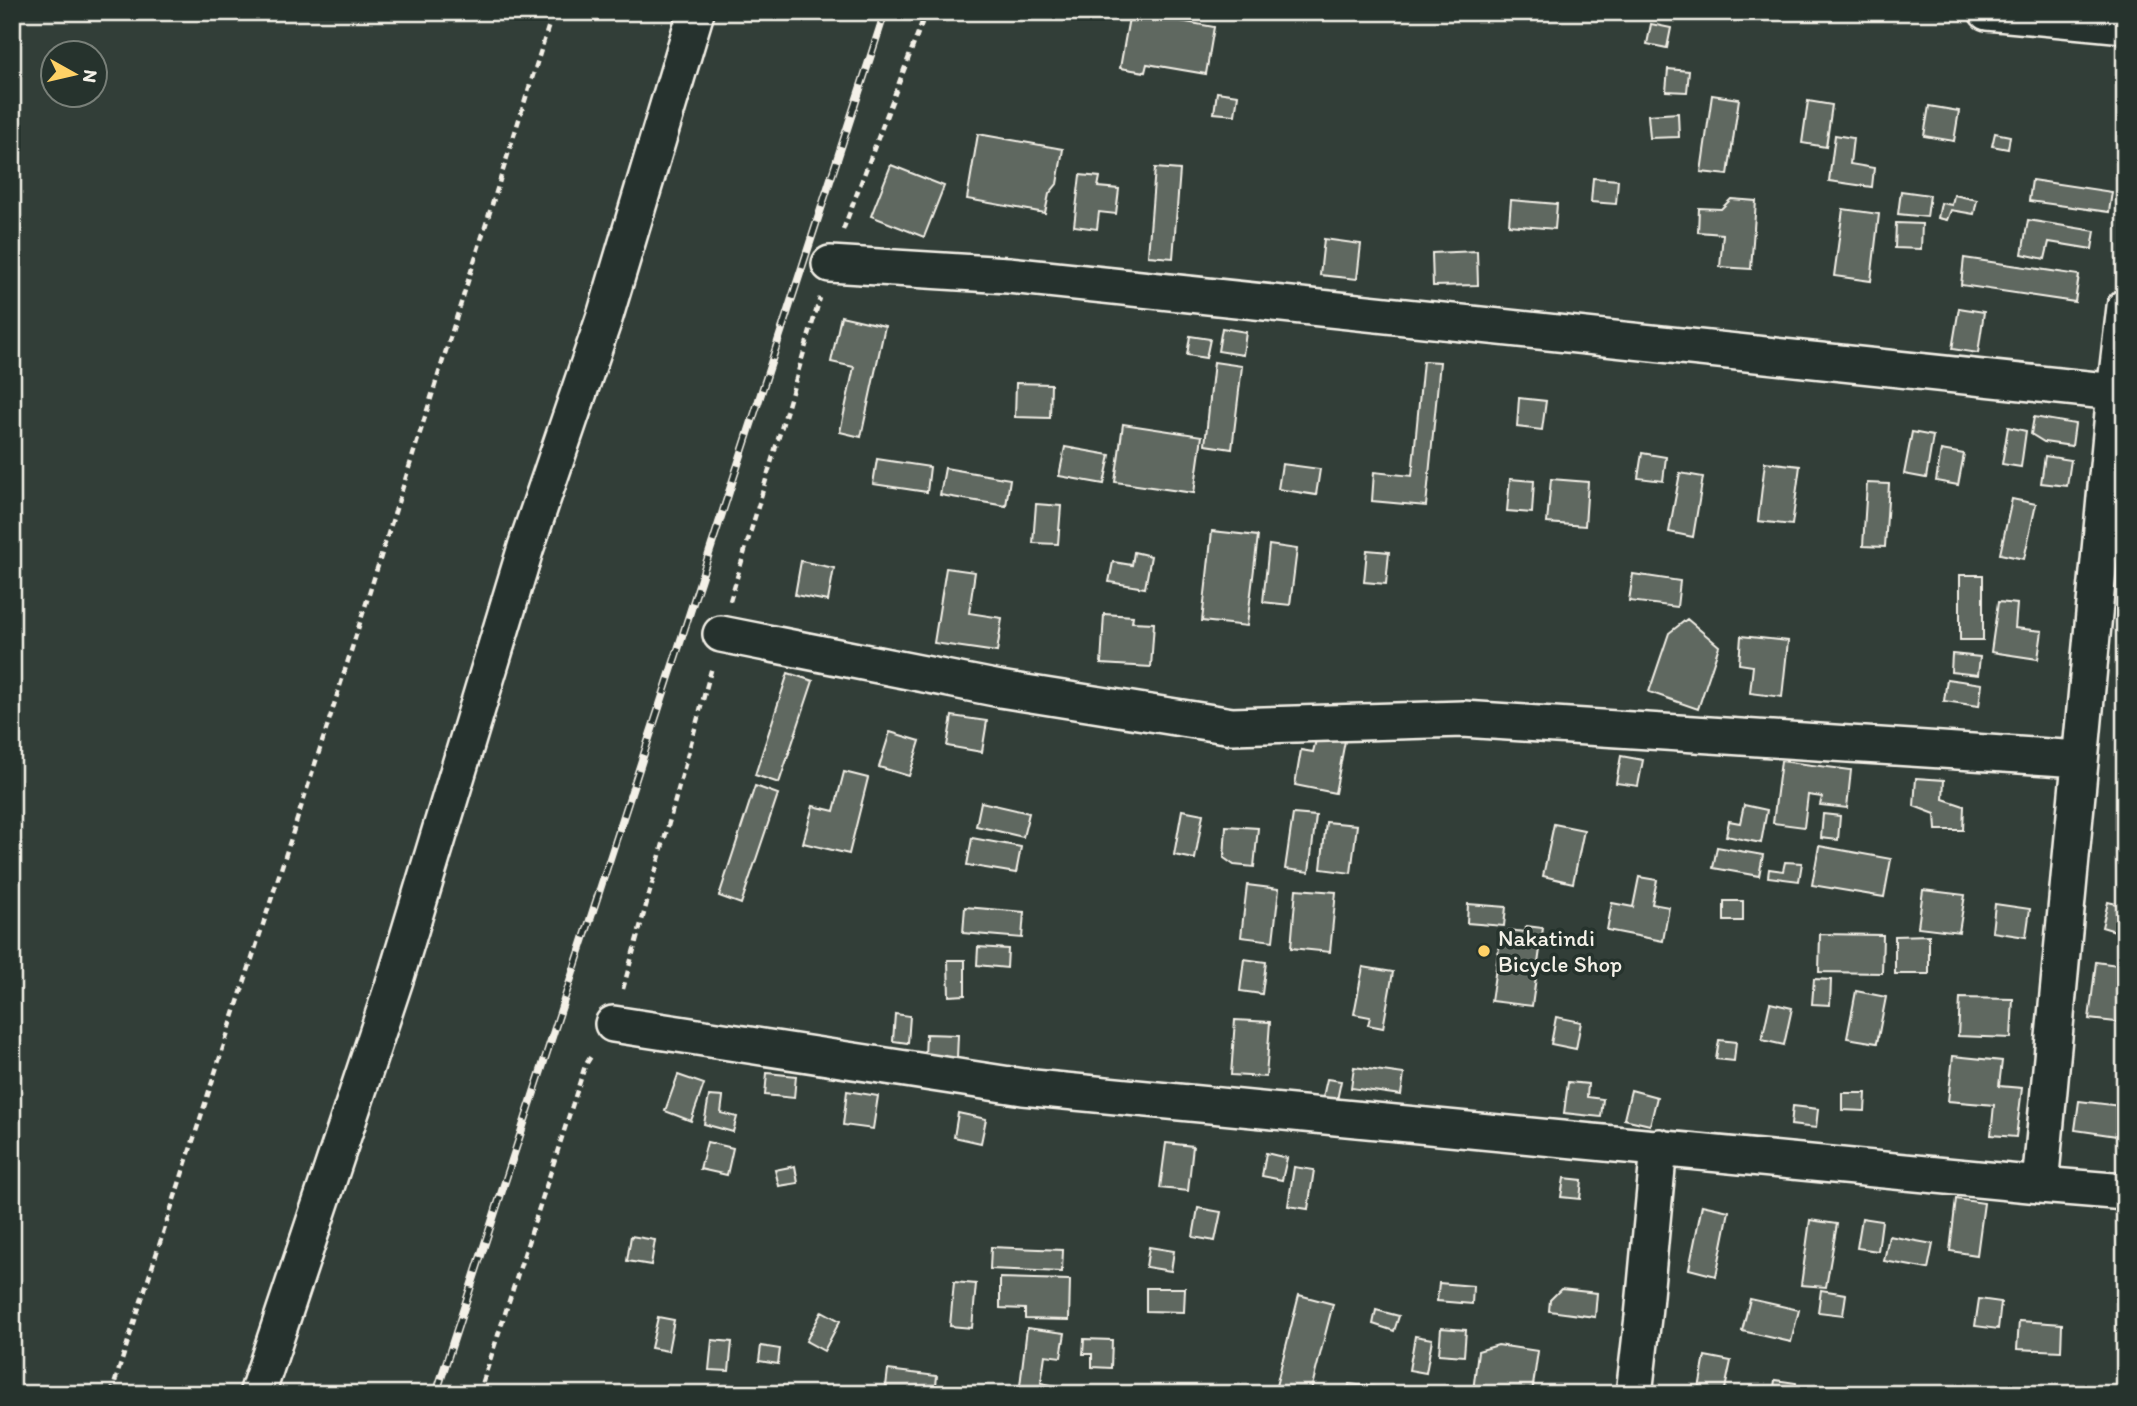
<svg xmlns="http://www.w3.org/2000/svg" width="2137" height="1406" viewBox="0 0 2137 1406" font-family="Itim,sans-serif">
<style>
.building{fill:#5f6861;stroke:#f4f1e8;stroke-width:2}
.lines{fill:none;stroke-linecap:round;stroke-linejoin:round}
.minor-casing{stroke:#f4f1e8;stroke-width:40}
.path{stroke:#f4f1e8;stroke-width:4.5;stroke-dasharray:7 5;stroke-linecap:butt}
.minor{stroke:#26332d;stroke-width:35}
.rail-casing{stroke:#f4f1e8;stroke-width:8}
.rail{stroke:#26332d;stroke-width:5;stroke-dasharray:16;stroke-linecap:butt}
.poi-dot{fill:#ffd166;stroke:#26332d;stroke-width:2.5}
.labels{text-anchor:middle;stroke-width:7;stroke-linejoin:round;paint-order:stroke}
.poi-label{font-size:23px;fill:#f4f1e8;stroke:#26332d;text-anchor:start}
</style>
<rect width="100%" height="100%" fill="#323e38"/>
<filter id="ink" filterUnits="userSpaceOnUse"><feTurbulence type="fractalNoise" baseFrequency=".0143" numOctaves="2"/><feDisplacementMap in="SourceGraphic" scale="14" xChannelSelector="R" yChannelSelector="G"/><feConvolveMatrix kernelMatrix="1 2 1 2 8 2 1 2 1" color-interpolation-filters="sRGB"/></filter>
<g filter="url(#ink)">
<path class="building" d="M1012 12H1063L1062 20 1012 15Z
M1130 12 1214 27 1206 74 1147 64 1145 72 1120 68Z
M1651 24 1671 28 1667 48 1647 44Z
M1668 69 1689 71 1687 92 1666 91Z
M1217 92 1238 95 1235 115 1214 113Z
M1712 95 1739 99 1728 175 1701 172Z
M1808 101 1832 105 1826 147 1802 143Z
M1929 106 1959 111 1954 141 1924 136Z
M1678 113 1679 137 1650 138 1648 115Z
M1995 133 2010 136 2008 149 1992 146Z
M978 134 1063 149 1057 184 1049 194 1045 213 967 199Z
M1835 135 1853 138 1850 164 1874 168 1872 187 1829 181Z
M891 165 944 186 924 237 871 216Z
M1155 168 1180 170 1173 258 1148 256Z
M1080 175 1100 177 1098 187 1119 189 1116 214 1099 212 1097 229 1074 226Z
M1593 178 1618 180 1616 204 1591 202Z
M2032 180 2112 192 2109 212 2029 201Z
M1901 191 1930 195 1927 217 1898 214Z
M1954 195 1977 200 1974 214 1951 210 1947 220 1938 218 1941 203 1952 205Z
M1731 199 1756 201 1751 269 1720 267 1723 234 1698 232 1699 208 1721 209Z
M1511 200 1557 204 1555 229 1509 225Z
M1843 209 1879 214 1871 281 1834 276Z
M2028 220 2095 231 2092 249 2049 242 2045 259 2022 254Z
M1896 223 1922 224 1921 249 1895 248Z
M1324 239 1361 244 1357 279 1320 275Z
M1477 251 1478 285 1433 286 1432 253Z
M1964 258 2079 275 2075 302 1961 285Z
M1959 308 1984 312 1978 353 1952 349Z
M841 316 885 326 861 437 840 432 854 367 831 362Z
M1222 328 1246 332 1243 355 1218 351Z
M1190 336 1210 339 1206 358 1187 355Z
M1423 361 1440 362 1426 506 1372 501 1374 472 1412 476Z
M1214 362 1242 366 1232 449 1205 445Z
M1016 383 1051 384 1050 418 1015 417Z
M1519 398 1546 401 1542 430 1517 427Z
M2034 417 2075 424 2072 446 2044 442 2031 434Z
M1123 424 1202 436 1194 493 1115 482Z
M2008 427 2026 431 2021 467 2002 464Z
M1912 432 1933 436 1926 478 1904 474Z
M1065 447 1110 455 1104 484 1059 476Z
M1941 450 1964 454 1958 485 1936 481Z
M1642 453 1666 457 1663 481 1638 478Z
M2045 456 2071 460 2067 486 2041 483Z
M877 459 930 467 927 492 873 484Z
M1765 462 1800 466 1792 525 1758 521Z
M1282 464 1320 469 1316 495 1278 489Z
M945 468 1010 479 1006 506 940 495Z
M1680 473 1703 477 1693 537 1669 532Z
M1510 479 1534 481 1532 513 1507 511Z
M1551 479 1588 482 1585 526 1547 523Z
M1867 483 1889 484 1885 547 1863 546Z
M2012 499 2036 504 2024 559 2000 554Z
M1036 504 1061 506 1058 544 1033 543Z
M1212 531 1258 536 1247 626 1202 621Z
M1269 545 1297 549 1290 605 1263 602Z
M1367 550 1389 552 1386 584 1364 582Z
M1134 552 1151 556 1145 588 1109 582 1113 562 1132 565Z
M801 561 834 568 828 601 795 595Z
M946 568 975 572 969 613 1002 618 997 652 934 643Z
M1633 574 1680 581 1677 607 1629 601Z
M1960 575H1983V640H1960Z
M1998 602 2017 604 2015 628 2042 631 2038 659 1991 652Z
M1104 614 1133 616 1132 622 1154 623 1151 667 1101 664Z
M1687 619 1719 646 1698 709 1649 692 1669 633Z
M1741 636 1788 641 1782 697 1750 693 1753 666 1739 664Z
M1952 654 1980 657 1978 675 1951 672Z
M788 673 813 681 779 783 755 775Z
M1947 679 1982 684 1979 706 1944 701Z
M952 716 987 721 982 752 947 746Z
M890 732 920 741 909 776 879 767Z
M1317 736 1345 741 1335 793 1295 785 1301 750 1313 752Z
M1621 756 1643 760 1638 786 1616 783Z
M1781 761 1851 770 1847 808 1820 805 1822 797 1808 795 1804 827 1773 823Z
M844 772 868 778 849 854 803 843 813 806 834 811Z
M1916 778 1944 780 1943 799 1964 806 1963 830H1936L1935 814 1914 806Z
M755 786 778 794 741 904 719 896Z
M981 802 1029 813 1023 837 976 826Z
M1744 805 1767 810 1761 843 1726 836 1729 821 1740 823Z
M1182 810 1203 814 1195 859 1174 855Z
M1293 814 1316 816 1309 872 1285 869Z
M1823 814 1840 816 1838 840 1821 838Z
M1326 822 1357 825 1351 873 1321 869Z
M1554 824 1584 830 1573 883 1543 876Z
M1226 826 1258 828 1254 867 1234 865 1224 858Z
M972 838 1021 847 1016 873 967 865Z
M1819 846 1891 859 1884 897 1812 885Z
M1717 847 1763 855 1759 876 1713 868Z
M1785 862 1802 863 1799 881 1768 877 1769 869 1783 871Z
M1639 877 1657 880 1652 904 1669 907 1663 941 1607 930 1612 903 1633 907Z
M1247 885 1279 889 1273 941 1241 937Z
M1296 889 1336 892 1330 952 1291 948Z
M1923 890 1965 895 1959 932 1918 927Z
M1724 901H1743V921H1724Z
M2108 902 2125 906V934L2102 927Z
M1468 904 1506 907 1504 926 1467 923Z
M1995 904 2030 909 2026 937 1992 932Z
M965 907 1024 912 1022 938 963 933Z
M1526 926 1543 928 1532 1006 1491 1001 1500 941 1508 942 1509 930 1525 932Z
M1820 934 1883 935 1882 973 1819 972Z
M1929 935V974H1895V936Z
M978 947 1008 949 1007 968 977 965Z
M1244 959 1266 962 1262 994 1240 991Z
M948 960H965V995L949 996Z
M2096 962 2125 966V1023L2089 1019Z
M1363 967 1393 972 1383 1028 1368 1025 1370 1017 1354 1014Z
M1814 979 1831 980 1830 1005 1812 1004Z
M1856 991 1886 997 1877 1043 1847 1038Z
M1960 998 2013 999 2011 1038 1958 1036Z
M1770 1003 1792 1008 1784 1045 1762 1040Z
M895 1014 910 1016 908 1043 893 1041Z
M1556 1017 1581 1022 1576 1049 1551 1044Z
M1235 1020 1270 1022 1266 1077 1231 1075Z
M926 1034 958 1035 957 1058 925 1057Z
M1719 1040 1736 1042 1734 1061 1716 1059Z
M1953 1056 2002 1061 1999 1086 2022 1088 2016 1137 1991 1135 1994 1105 1948 1101Z
M1354 1067 1404 1074 1401 1095 1351 1088Z
M767 1073 796 1076 794 1098 765 1095Z
M678 1075 704 1084 691 1121 665 1111Z
M1327 1079 1341 1081 1337 1100 1323 1097Z
M1568 1082 1588 1084 1587 1097 1603 1099 1601 1117 1564 1113Z
M1631 1090 1657 1097 1650 1125 1624 1119Z
M847 1091 878 1096 873 1129 843 1125Z
M1842 1093H1866L1865 1111 1842 1110Z
M709 1096 723 1097 721 1113 737 1117 733 1132 704 1124Z
M2079 1101 2121 1106 2117 1136 2075 1130Z
M1793 1106 1818 1109 1816 1128 1791 1125Z
M958 1113 986 1119 981 1143 954 1137Z
M707 1142 733 1148 727 1175 700 1169Z
M1166 1143 1193 1146 1188 1191 1160 1188Z
M1266 1153 1287 1158 1282 1180 1262 1176Z
M795 1166 798 1183 779 1186 775 1170Z
M1294 1167 1314 1170 1308 1209 1288 1206Z
M1564 1178 1582 1180 1580 1199 1561 1197Z
M1956 1199 1984 1203 1977 1255 1950 1251Z
M1702 1205 1729 1211 1716 1276 1689 1269Z
M1198 1208 1221 1212 1215 1241 1193 1237Z
M1862 1218 1882 1221 1878 1251 1857 1248Z
M1810 1220 1837 1224 1826 1287 1801 1285Z
M631 1236 655 1240 651 1265 627 1261Z
M1889 1236 1933 1244 1928 1269 1884 1261Z
M991 1247 1063 1250 1062 1272 990 1269Z
M1149 1247 1174 1251 1171 1271 1146 1267Z
M1000 1278 1070 1280 1069 1320 1025 1319V1309L1000 1308Z
M954 1282 976 1284 972 1328 950 1326Z
M1439 1283 1473 1286 1472 1304 1437 1301Z
M1146 1288H1185L1184 1312 1146 1311Z
M1561 1289 1597 1293 1595 1317 1549 1311 1550 1300Z
M1821 1290 1846 1294 1843 1315 1818 1312Z
M1299 1295 1333 1304 1310 1394H1274Z
M1750 1299 1799 1310 1791 1342 1742 1331Z
M1979 1299 2001 1302 1998 1329 1975 1326Z
M1376 1310 1399 1316 1394 1331 1373 1324Z
M822 1311 840 1321 824 1351 806 1341Z
M658 1317 674 1320 668 1351 651 1348Z
M2019 1321 2062 1324 2061 1351 2017 1349Z
M1027 1328 1065 1333 1061 1357 1045 1355 1041 1383 1057 1386 1056 1394H1019Z
M1441 1328 1466 1330 1464 1356 1439 1354Z
M1415 1336 1432 1339 1426 1373 1409 1370Z
M1084 1339 1112 1340 1111 1368 1092 1367V1354H1083Z
M712 1340 732 1342 729 1371 709 1370Z
M1498 1345 1538 1351 1532 1393 1496 1394 1473 1391 1478 1351Z
M761 1346 780 1349 778 1364 759 1361Z
M1705 1356 1731 1361 1724 1394H1698Z
M888 1370 937 1376 935 1394H885Z
M1775 1380 1796 1383 1795 1394H1773Z
M1349 1384 1402 1390 1401 1394H1348Z
M1448 1388 1469 1391 1468 1394H1447Z"/>
<g class="lines">
<g class="minor-casing">
<path id="minor" d="M1987 12 2125 25
M830 264 1008 275 2125 393
M2125 307 2115 392 2040 1185 2125 1192
M721 634 1000 689 1232 726 1463 719 2080 759
M613 1024 1023 1087 2040 1185
M257 1394 395 980 526 547 605 316 696 12
M1634 1394 1643 1317 1659 1147"/>
</g>
<path class="path" d="M843 230 926 12
M730 601 820 298
M623 989 712 667
M111 1394 327 727 553 12
M479 1394 585 1066 593 1053"/>
<use href="#minor" class="minor"/>
<g class="rail-casing">
<path id="rail" d="M436 1394 885 12"/>
</g>
<use href="#rail" class="rail"/>
</g>
</g>
<circle class="poi-dot" cx="1484" cy="951" r="7"/>
<g class="labels">
<g class="poi-label">
<text x="1498" y="946">Nakatindi<tspan x="1498" dy="26">Bicycle Shop</tspan></text>
</g>
</g>
<rect width="2137" height="1406" fill="none" stroke="#26332d" stroke-width="42"/>
<rect x="21" y="21" width="2095" height="1364" fill="none" stroke="#f4f1e8" stroke-width="2.5" filter="url(#ink)"/>
<g transform="translate(74 74) rotate(98)"><circle r="33" fill="#26332d" stroke="#787f78" stroke-width="2"/>
<path d="M0-5L12 26L0 18L-12 26Z" fill="#ffd166"/>
<text y="-10" font-size="19" font-weight="bold" text-anchor="middle" fill="#f4f1e8">N</text>
</g>
</svg>
